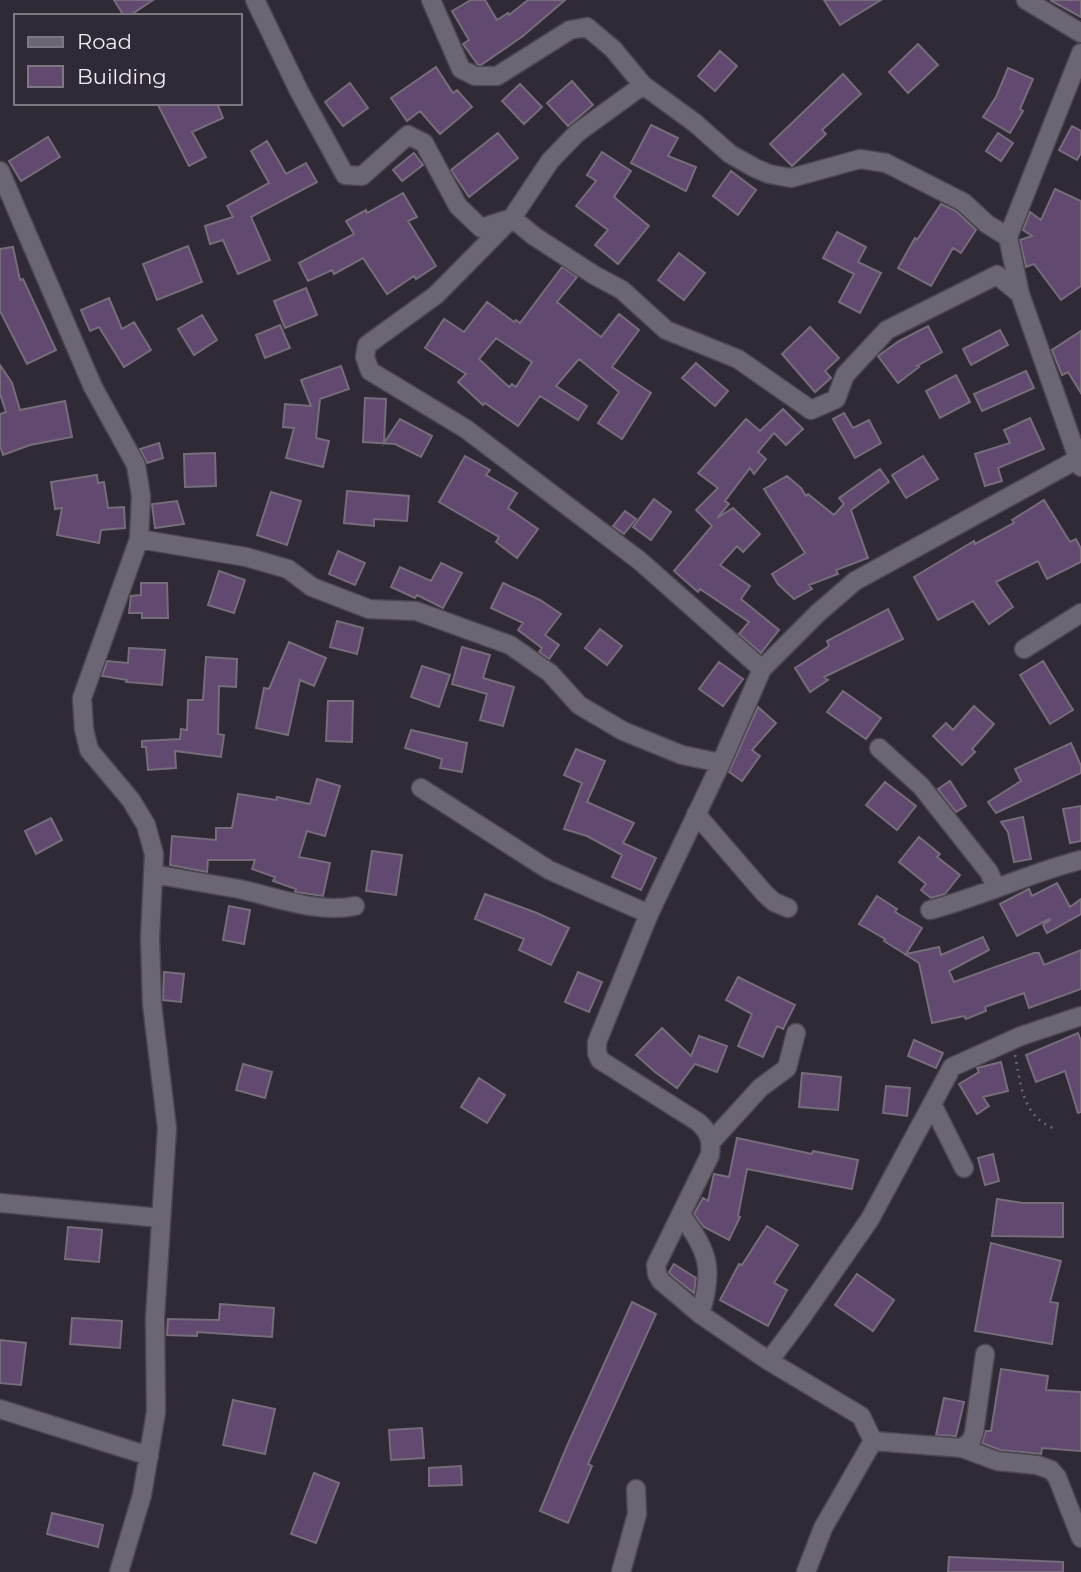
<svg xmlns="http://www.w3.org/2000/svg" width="1081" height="1572" viewBox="0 0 1081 1572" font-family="Montserrat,sans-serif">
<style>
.building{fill:#624970;stroke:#756d7a;stroke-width:2;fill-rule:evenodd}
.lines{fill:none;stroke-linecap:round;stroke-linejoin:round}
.minor-casing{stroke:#4c4651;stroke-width:21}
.path{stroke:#6c6671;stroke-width:2.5;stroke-dasharray:2 5;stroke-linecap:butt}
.minor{stroke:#6c6573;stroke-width:18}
</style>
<rect width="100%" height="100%" fill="#302a36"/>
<path class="building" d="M114 0H153L129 16H124Z
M471 0H485L497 20 508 13 509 15 528 0H565L523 36 481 65H478L463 44 469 40 452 11Z
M824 0H881L840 25Z
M1050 0H1081V17Z
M918 44 938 65 908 93 889 72Z
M720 51 737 66 715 91 698 76Z
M436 67 453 93 457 90 472 107 440 134 420 111 407 121 391 98Z
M1008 68 1033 79 1020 109 1023 111 1010 133 983 117 996 97Z
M843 74 861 94 822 130 826 134 792 166 770 144Z
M572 81 593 105 568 126 547 103Z
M350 83 368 108 343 126 325 102Z
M520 84 542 107 524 124 502 101Z
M157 103H217L223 118 192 132 206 157 189 166Z
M651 125 678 138 668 156 696 167 686 191 631 163Z
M1072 126 1081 131V153L1077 160 1059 150Z
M498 133 518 158 469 197 451 170Z
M998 133 1013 143 1001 161 986 151Z
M48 137 60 157 21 181 9 161Z
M267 141 286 174 306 163 317 182 251 217 270 260 238 274 223 240 210 244 205 226 233 217 227 206 269 183 251 151Z
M602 152 631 171 614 197 649 226 618 264 595 245 608 230 576 206 596 181 587 175Z
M414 153 423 165 402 181 393 170Z
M731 171 756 190 738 215 713 196Z
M1055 189 1081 201V286L1061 300 1034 264 1026 267 1020 240 1032 236 1023 230 1030 212 1041 220Z
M403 193 417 217 408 221 436 266 416 279 414 276 387 294 363 258 334 274 332 270 308 281 299 263 354 234 346 221 366 210 367 213Z
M941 204 956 211 976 230 961 253 953 248 931 286 898 268 915 238 917 240Z
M837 232 866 247 858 262 881 273 860 313 839 302 854 274 823 258Z
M188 246 202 282 157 300 143 264Z
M13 247 20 280 23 279 56 350 27 364 0 311V249Z
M679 253 705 273 684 300 658 280Z
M562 267 577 277 557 302 601 337 619 314 639 330 612 367 651 393 622 439 598 423 619 392 579 359 556 386 587 406 578 420 540 396 518 426 485 403 483 405 458 382 466 374 425 348 444 319 464 332 487 302 514 322 516 320 520 323ZM496 338 532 362 516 387 512 384 509 387 479 359Z
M306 288 317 315 285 328 274 301Z
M109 298 122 329 134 322 151 350 124 367 99 327 90 331 81 310Z
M202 315 217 340 194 355 178 329Z
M280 325 290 348 265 358 256 335Z
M928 326 942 352 917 366 919 367 898 383 878 356 899 341Z
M810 327 839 358 825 371 831 378 815 392 782 354Z
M1000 330 1008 345 971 365 963 349Z
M1081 331V393L1068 372 1062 375 1052 350Z
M696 363 728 391 715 406 682 378Z
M0 365 12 383 20 410 65 401 72 437 30 445 3 455 0 446V414L6 412 0 394Z
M341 366 349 389 320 399 316 438 329 441 323 467 286 458 294 428 283 427 285 404 311 406 301 380Z
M1026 371 1034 388 982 411 974 394Z
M956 375 970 402 940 418 926 391Z
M365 398 386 399 384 443 400 419 432 436 421 457 395 444 363 442Z
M783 409 803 429 786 445 774 433 758 452 766 459 754 474 750 468 725 501 729 504 717 518 733 508 760 534 743 552 737 546 720 565 750 586 741 599 779 630 761 653 739 634 749 622 700 589 698 592 674 571 712 526 696 510 718 488 698 473 746 419 760 431Z
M844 413 853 428 869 420 881 443 855 458 833 419Z
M1030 418 1044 449 998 468 1002 481 985 486 975 454 1010 443 1004 430Z
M159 443 163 458 147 463 140 449Z
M215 453 216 486 185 487 184 454Z
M465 456 490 470 486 475 517 493 508 508 538 529 517 558 496 542 499 537 439 502Z
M923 456 938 479 906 498 892 475Z
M880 469 889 482 851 510 868 558 836 570 838 574 809 585 812 589 794 599 778 584 772 574 805 553 764 489 787 476 801 488 806 496 808 494 834 515 844 504 839 498Z
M97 475 98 483 104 482 108 508 124 507 125 528 101 530 99 543 57 535 62 508 55 509 51 482Z
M347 491 409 496 407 521 374 519V526L344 523Z
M271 492 301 501 287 545 257 535Z
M654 499 671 512 651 540 633 527Z
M1044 500 1070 542 1076 539 1081 549V562L1047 579 1038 561 996 582 1013 607 989 624 973 601 938 620 914 577 974 541 975 544 1014 523 1012 520Z
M177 501 184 524 155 528 152 504Z
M625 511 636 519 624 534 613 526Z
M338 551 365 563 355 585 329 574Z
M441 563 462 573 443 608 417 595 415 598 391 587 400 567 431 581Z
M219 571 245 580 234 613 208 605Z
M141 583H167L168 618H142V613H129L131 596 141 595Z
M503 583 540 600 561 614 545 635 559 645 549 659 539 652 542 648 518 630 523 623 491 608Z
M888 609 903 639 824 677 828 680 810 692 795 668 829 646 827 641Z
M337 621 363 628 357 654 330 647Z
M600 629 622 646 607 665 585 648Z
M289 642 326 658 314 686 300 680 288 735 256 728 264 688 269 689Z
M462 647 490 655 483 678 514 687 503 726 480 720 487 694 452 684Z
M129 648 165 650 162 685 126 682 127 680 102 676 107 661 128 663Z
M206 657 237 659 236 687 219 686 218 734 224 735 221 757 175 751 176 768 148 770 146 747H142V741L180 739 181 729 187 730 188 700H203Z
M1043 661 1073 710 1050 724 1020 675Z
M719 662 743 679 723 706 699 689Z
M422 666 450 675 439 707 411 697Z
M843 691 881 718 866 739 827 712Z
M328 701H353L352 742 326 741Z
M974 706 994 724 972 749 975 752 962 765 933 736 946 723 953 730Z
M758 707 776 723 752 750 760 756 742 781 729 772Z
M411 730 467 743 462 772 440 768 442 759 405 748Z
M1071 743 1081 766V773L996 813 988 802 1021 781 1015 769Z
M576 749 605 761 587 802 634 823 623 843 656 858 641 890 612 877 622 855 587 836 564 829 582 783 564 775Z
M317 779 340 786 325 836 307 831 299 857 330 863 323 896 295 892 296 889 273 881 275 877 252 869 255 860H208L207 872 170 865 172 836 216 840V828H232L238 794 276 800 277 797 310 804Z
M950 781 966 806 956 812 938 789Z
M885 782 916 806 897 830 866 805Z
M1081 806V841L1070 843 1063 809Z
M1023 817 1031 859 1014 862 1008 832 1001 822Z
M51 818 62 840 36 854 25 831Z
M919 837 940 854 937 857 960 875 945 894 931 898 921 890 926 884 899 862Z
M372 851 402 855 396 895 366 891Z
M1057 883 1070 907 1081 899V914L1047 933 1043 925 1050 920 1049 919 1017 936 1000 904 1029 889 1032 896Z
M485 894 537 913 569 928 551 965 519 950 524 939 475 919Z
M877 896 897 909 895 912 922 928 906 954 939 947 941 955 983 937 989 950 949 971 954 982 1034 953H1039L1044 965 1081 950V989L1029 1008 1024 993 985 1007 986 1011 966 1019 964 1016 932 1023 919 963 884 941 885 939 859 924Z
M229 906 250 910 244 944 223 940Z
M164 972 184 974 181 1002 163 1000Z
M578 972 602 982 589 1012 565 1002Z
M738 977 795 1005 783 1029 777 1026 763 1057 738 1046 752 1014 726 1000Z
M662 1028 691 1056 699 1036 727 1046 717 1072 695 1064 677 1088 655 1072 636 1055Z
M1078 1033 1081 1041V1112L1078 1113 1065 1071 1036 1082 1026 1055Z
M914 1040 943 1053 936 1068 908 1056Z
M1001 1062 1008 1091 983 1097 989 1106 977 1114 959 1084 979 1072 977 1068Z
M243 1064 272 1072 265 1098 236 1090Z
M802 1073 841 1077 838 1110 799 1107Z
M479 1078 505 1095 487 1123 461 1107Z
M886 1086 910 1088 907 1116 883 1113Z
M737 1138 812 1154 813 1151 858 1160 852 1189 747 1169 738 1216 740 1217 729 1240 704 1227 694 1214 703 1198 708 1201 714 1174 729 1177Z
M993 1154 999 1181 985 1185 978 1158Z
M997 1199 1023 1203H1063V1237L992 1236Z
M767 1226 798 1245 774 1283 787 1290 768 1326 720 1300 739 1264 742 1265Z
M68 1227 102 1230 99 1262 65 1259Z
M991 1243 1061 1261 1050 1302 1058 1303 1052 1344 975 1331Z
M674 1264 696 1278 694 1293 670 1274 669 1272Z
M857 1274 894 1300 873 1331 835 1305Z
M632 1302 656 1314 588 1464 592 1466 568 1523 540 1511 567 1446Z
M220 1304 274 1308 272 1337 197 1332V1336L167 1335 168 1319 219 1320Z
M72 1318 122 1321 120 1348 70 1344Z
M0 1340 26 1343 21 1385 0 1383Z
M1001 1369 1048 1376 1046 1390 1081 1392V1451L1042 1448 1041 1454 1000 1450 982 1443 986 1431H991Z
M944 1398 964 1402 956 1436 936 1435Z
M233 1400 275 1409 265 1454 223 1445Z
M422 1428 424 1458 391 1460 389 1430Z
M461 1466 462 1485 429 1486V1468Z
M314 1473 339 1483 316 1543 291 1534Z
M52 1513 103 1525 98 1547 47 1534Z
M949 1557 1063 1562V1572H948Z"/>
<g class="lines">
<g class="minor-casing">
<path id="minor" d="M255 0 299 91 345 175 362 176 408 135 424 143 458 206 481 228 512 218 534 236 594 275 622 290 666 330 738 359 811 410 836 399 845 375 887 330 997 275 1020 294
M431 0 461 69 475 76H497L570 30 587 27 613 49 643 85 695 123 730 154 755 168 769 174 791 178 860 159 886 163 963 202 987 224 1008 237
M1026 0 1081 33
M1081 53 1008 237 1020 294 1081 467
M643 85 577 133 550 161 512 218 436 295 367 345 365 357 370 371 466 429 640 561 762 669
M0 171 93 387 136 465 141 496 139 539 82 698 84 729 89 750 131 800 146 825 154 854 150 938 152 1004 167 1128 155 1317 156 1412 142 1495 119 1572
M139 539 246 557 288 569 312 587 369 609 416 611 510 645 550 673 579 705 623 731 682 755 721 763
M1024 649 1081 613
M879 748 921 786 989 872 996 888
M421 788 549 870 649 914
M696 814 765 894 774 902 788 908
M153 874C182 879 210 884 239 889 276 897 317 914 355 906
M930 910C981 897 1029 873 1081 860
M932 1104 964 1168
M711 1142 760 1088 787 1068 796 1033
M0 1203 161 1218
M681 1215C709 1251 714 1270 700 1314
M769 1361 799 1321 870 1219 952 1067 1021 1036 1081 1016
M0 1409 149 1456
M873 1441 861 1416 769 1361 700 1314 661 1281 657 1274 656 1265 710 1155C712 1139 709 1132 698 1122L600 1060 597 1053V1042L649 914 721 763 762 669 818 613 855 581 1078 459
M873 1441 962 1448 997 1461 1037 1465 1051 1470 1057 1477 1081 1538
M962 1448 971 1441 974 1433 985 1354
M621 1572 637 1514 636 1489
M806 1572 823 1528 873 1441"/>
</g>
<path class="path" d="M1015 1055C1021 1085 1022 1115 1053 1128"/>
<use href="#minor" class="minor"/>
</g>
<rect x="14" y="14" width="228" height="91" fill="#302a36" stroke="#7d7882" stroke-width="2"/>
<rect x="28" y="37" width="35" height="10" fill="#6c6573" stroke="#7d7882" stroke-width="2"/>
<text x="77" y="49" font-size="21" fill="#f0ecf5">Road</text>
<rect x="28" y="66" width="35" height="21" fill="#624970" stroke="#7d7882" stroke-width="2"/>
<text x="77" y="84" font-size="21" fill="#f0ecf5">Building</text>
</svg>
